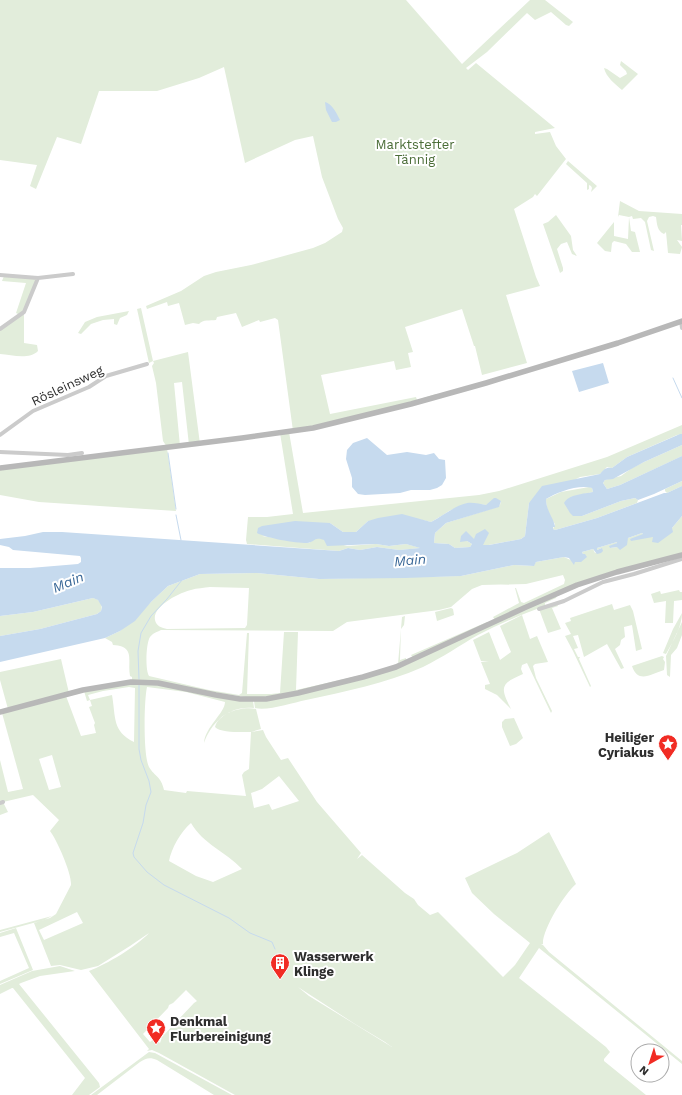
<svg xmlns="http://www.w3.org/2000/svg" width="682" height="1095" viewBox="0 0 682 1095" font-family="'Work Sans',sans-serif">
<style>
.green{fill:#e2eddb;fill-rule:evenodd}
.water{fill:#c6daee}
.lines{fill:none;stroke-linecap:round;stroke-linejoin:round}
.stream{stroke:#c6daee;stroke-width:1}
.street{stroke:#cbcbcb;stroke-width:4}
.secondary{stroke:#b8b8b8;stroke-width:5.5}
.labels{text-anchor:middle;stroke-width:4;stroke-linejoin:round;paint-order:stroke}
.park-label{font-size:13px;fill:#4b6d38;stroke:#fff}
.street-label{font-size:13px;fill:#2e2e2e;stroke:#fff}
.poi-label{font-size:13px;font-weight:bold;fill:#2e2e2e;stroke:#fff;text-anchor:start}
.water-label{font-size:14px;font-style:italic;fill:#376696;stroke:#fff}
</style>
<rect width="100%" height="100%" fill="#fff"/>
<path class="green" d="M0 0H406L462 64 530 0H545L573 22 569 26 566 25 551 12 535 20 527 13 487 52 466 68 468 70 476 63 555 128 535 132V134L550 132 556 146 566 159 537 196 535 194 533 197 514 209 536 277 540 286 506 295 527 363 482 375 475 346H474L462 309 405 327 413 352 408 353 411 367 396 370 394 361 321 375 330 414 416 397 417 400 436 394V397L293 431 278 320 275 318 260 322 259 320 242 327 236 313 217 317 216 320C210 321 203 319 199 324L193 323 185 325 179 303 168 306 167 302 147 309 146 306 181 291 204 276 216 272 251 265 313 248 325 243 342 232 343 228 338 219 322 177 313 136 295 140 245 163 224 67 199 78 157 91H99L81 144 57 137 36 189 30 186 37 165 0 160Z
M621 61 638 74 622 90C615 84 606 77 604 68L607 69 620 78 627 74 626 71 620 65Z
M568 161 597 186 591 192 592 188 591 186 589 185V189L587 190V183L566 164Z
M620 201 639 211 682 214V225H681L682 241 677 240 682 247 680 254 668 253 666 232 664 234C657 231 657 224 656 217L653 216 649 217 647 221 654 251 651 250 645 222 641 218 633 219 632 216 629 217 631 231 635 232 640 252H632L626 244 614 241 612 243 611 252 605 251 597 243 614 222V236L628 239 629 217 619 215 618 217Z
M556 215 571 236 573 250 577 256 572 254 567 242 561 244 557 249 563 268V271L560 273 543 224 548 222Z
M4 276 38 278 24 312V343L37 345 38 351C29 360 12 355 0 354V329L20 315 16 313 26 283 2 281Z
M141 308 153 361 188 352 200 444 189 445 182 382 174 383 180 446 167 448 176 511 39 502 0 495V468L167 447 163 441 156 383 152 366 154 363 153 361 149 363 137 309Z
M129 311 127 315 120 318 117 325 114 324V319L103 320 91 324 81 334 78 333 85 322 97 317Z
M682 425V434L677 435 627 457 612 468 607 467 600 474 580 477 529 503 525 536 521 539 483 546 474 539 467 541 472 544 470 547 455 548 449 544 434 543 435 533 446 523 497 507 500 505 501 501 486 505 468 503 449 511 443 515 431 522 418 519 368 521 356 532H343L330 523 262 536 309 543 314 539 319 538 347 546 376 544 389 546 406 544 421 548 399 550 377 547 360 550 348 548 339 551 247 544 246 540 248 517H267L293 514 280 433 289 432 303 513 479 495 499 491 607 457Z
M682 445V456L678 458 620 485 607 489 603 483 605 480 621 476 632 468 644 462Z
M682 481V486L667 493 665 491V489Z
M589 487 592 488 593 492 571 497 582 516 621 501 635 498 638 500 637 503 597 518 555 530 553 529 555 524C549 517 546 508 546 499L561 492Z
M682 516V554L599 576 495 620 493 617 519 603 515 588H516L521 602 524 603 564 584 565 580 563 575 526 584 482 585 472 589 451 607 439 610 347 622 333 631 161 630C157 632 153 633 150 637 146 643 145 670 149 676L209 690 239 695 242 693 247 633H249L247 694H271L280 693 284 632H298L296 690 366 674 398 664 402 617 405 616 404 625 401 629 400 659V660L406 658V662L393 667 298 693 253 698 132 681V677L130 676C127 661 136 646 113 645L112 642 105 638 120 631 168 586 200 574 257 573 319 579 461 576 514 565 533 566 536 562 564 557 575 562 583 554 582 552 593 549 595 553 602 548 597 550V548L617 542V543L610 548 617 547 628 538 642 533 643 534 672 528ZM210 587 249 588 247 625 245 628 167 629C162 628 156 626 155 620 152 606 181 592 191 590 197 588 204 588 210 587Z
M679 590 680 592H682V600L674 601 673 623H665L666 601 654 603 651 594 660 591 661 594Z
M557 596 556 598 545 603V606C522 614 500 624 478 635 459 646 443 657 423 667 384 684 347 691 306 700 292 703 268 711 255 708L254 701 363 678Z
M93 598C100 599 103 605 101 611L97 614 40 629 0 636V616L33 612Z
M557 604 558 606 552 608 561 629 548 633 539 609Z
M612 604 614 610 630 605 633 611 642 649 636 651 632 625 624 627 625 637 621 640 620 645 615 649 624 668 621 669 607 644 584 657 578 635 573 636 578 648 574 649 578 657H580L579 659 591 686 590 687 573 651 565 636 571 634 565 623 571 621 570 618Z
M451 608 453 609 454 615 437 621 435 612Z
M682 613C682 626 673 642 666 654L663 653 673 629Z
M522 615 530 639 537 636 548 662 535 664 533 666 536 678 552 711 551 713 527 663 522 665 521 669 523 674C500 684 500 687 511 709L497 695 485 689V685L490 684 481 662 489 661H481L473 640 489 632 500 660 511 652 500 626Z
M487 622H489L413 658 411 655Z
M682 622V635L677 648 671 655 670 677 667 675 666 656Z
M662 656 664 657 663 659 665 662 664 670C651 674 638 684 632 666Z
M61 659 69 693 8 709 0 680V672Z
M140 682 253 701 254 708C230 705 211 722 204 743 205 727 225 713 225 702L186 692 147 687C144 700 143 756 149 767 155 777 161 776 164 790L186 793 187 791 246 796 242 775 244 772 249 769 251 732C242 732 220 733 215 727 219 712 243 706 256 709L261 729 251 732 263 730 266 737 281 760 288 758 317 802 361 853 357 859 362 855 405 893 414 899 418 905 430 915 438 912 503 977 515 965 530 943 494 914 472 893 465 878 517 853 549 832 576 884C565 893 542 930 543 944L541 945H543L549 952 682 1061V1064L539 948 519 978 606 1047 610 1052 604 1059V1061L646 1095H235L159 1053 152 1050 147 1051 149 1049 89 971C107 964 136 947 149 933L130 946 98 966 81 970 60 965 51 966 34 923 50 918 56 914 71 885C72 874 57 840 50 831L59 820 33 795 3 802 8 812 0 815V760L8 792 23 789 2 713 66 696 81 736 96 733 94 725 95 723 89 707 92 706 90 700 87 701 84 691ZM129 687 135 688 134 742C112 731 116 718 112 695L90 700 88 695 103 691ZM52 755 61 787 49 790 39 759ZM279 776 299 801 272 810 269 804 254 808 251 793 262 789ZM191 823C203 844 226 852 242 869L213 882 196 876 169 861C171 849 181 831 191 823ZM77 912 83 923 44 940 39 930ZM298 987 355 1024 385 1042 392 1047 309 996ZM186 990 197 1001 194 1003 162 1037 160 1043 155 1038 150 1042 143 1034 168 1008 169 1005 173 1003Z
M514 718 523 738 516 744 510 746 502 727V722L505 719Z
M52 916 44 920 0 932V930Z
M16 928 33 970 0 984V981L29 968 14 933 0 937V933Z
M60 966 75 971 40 976 21 983 19 984 99 1083 100 1087 89 1095H72L85 1078 13 988H12L0 994V985L32 971Z
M149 1052 155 1053 232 1095H214L157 1060C150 1057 146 1058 140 1062L97 1095H91Z"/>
<path class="water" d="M325 102C332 104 336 112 340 120L336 122H332L326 110Z
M603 363 609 383 579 392 572 371Z
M680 434H682V445L644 462 613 479 605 480 603 483 607 489 620 485 682 456V481L654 494 638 500 635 498 621 501 582 516H573L570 513 564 503C569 494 584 494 593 492L592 488C579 484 557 492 546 499 546 511 554 518 555 527H553V529L555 530 597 518 664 493H667L682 486V516L672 528 673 532 658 543 652 542 653 537 631 541 630 539 643 534 642 533 628 538 627 545 620 550 617 547 610 548 609 546 617 543V542L597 548V550L602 548 603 551 601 553 597 554 593 549 582 552 583 554H585L587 557 581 562H575L574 565 569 558 564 557 536 562 534 566 514 565 461 576 405 578 319 579 257 573 200 574 168 586 151 602 135 621 120 631 105 638 0 662V636L40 629 97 614 101 611 102 607 98 600 93 598 33 612 0 616V568H30L78 564 81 562V558L80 556 13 550 9 547 0 545V539L25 536 43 532H62L339 551 348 548 360 550 377 547 399 550 420 548 406 544 389 546 376 544 327 546 324 540C314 536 315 542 307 543 295 543 266 538 257 533L258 528 262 526 295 521 330 523 343 532H356L368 521 378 518 402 514 431 522C443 516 454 506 467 503 473 502 480 504 486 505L494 498H496L501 501 499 507 446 523 435 533 434 543 449 544 455 548 470 547 472 544 467 541 460 542 461 536 466 531 474 539 476 534 485 529 489 533 483 545H489L521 539 525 536 529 503 542 486 600 474C604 469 606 467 612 468L627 457Z
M367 438 387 455 407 452 426 455 434 453 439 459 445 460 446 478 442 485 437 488 430 490H411L400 493 365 495 358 494 352 487V478L346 459 347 450 353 443Z"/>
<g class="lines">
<path class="stream" d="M673 378 682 398
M168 453 176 509
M176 515 181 540
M139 679 138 651 141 633 151 616 167 599 182 580
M139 685V749L141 760 149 781 151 792 146 805 143 823 133 853 134 857 147 872 164 885 229 918 250 933 272 942 275 949"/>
<path class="street" d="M0 275 38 278 73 274
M681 321 682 328
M0 329 24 312 38 278
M0 435 33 411 89 387 106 376 147 364
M0 452 68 455 82 453
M539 609 564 601 603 582 634 574 682 559
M0 803 3 802"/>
<path class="secondary" d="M0 468 242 438 313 428 411 404 486 383 618 343 682 321
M0 712 83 690 131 682 158 683 216 695 240 699H266L298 693 363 677 396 667 524 608 577 585 617 572 682 555"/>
</g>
<defs>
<g id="sight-pin" transform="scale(1)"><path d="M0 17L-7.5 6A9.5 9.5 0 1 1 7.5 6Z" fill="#f12c24" stroke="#fff"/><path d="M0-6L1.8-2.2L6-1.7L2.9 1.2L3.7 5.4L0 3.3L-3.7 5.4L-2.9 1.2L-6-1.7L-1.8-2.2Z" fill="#fff"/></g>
<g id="building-pin" transform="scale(1)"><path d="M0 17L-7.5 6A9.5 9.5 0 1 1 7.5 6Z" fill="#f12c24" stroke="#fff"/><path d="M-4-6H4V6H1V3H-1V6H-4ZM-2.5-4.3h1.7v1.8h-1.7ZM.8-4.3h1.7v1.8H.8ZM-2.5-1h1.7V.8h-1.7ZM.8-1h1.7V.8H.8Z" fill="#fff"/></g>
</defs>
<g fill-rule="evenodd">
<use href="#sight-pin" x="668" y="744"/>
<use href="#building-pin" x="280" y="963"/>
<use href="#sight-pin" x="156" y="1028"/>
</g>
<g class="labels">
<g class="park-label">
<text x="415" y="149">Marktstefter<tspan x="415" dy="15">Tännig</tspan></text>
</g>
<g class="street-label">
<text transform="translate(67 385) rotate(-25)" y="5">Rösleinsweg</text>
</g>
<g class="poi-label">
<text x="654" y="742" text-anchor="end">Heiliger<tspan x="654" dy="15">Cyriakus</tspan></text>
<text x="294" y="961">Wasserwerk<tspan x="294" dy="15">Klinge</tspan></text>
<text x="170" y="1026">Denkmal<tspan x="170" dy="15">Flurbereinigung</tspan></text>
</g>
<g class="water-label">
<text transform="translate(410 560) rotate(-5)" y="5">Main</text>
<text transform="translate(68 582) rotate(-23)" y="5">Main</text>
</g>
</g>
<g transform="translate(650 1063) rotate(219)"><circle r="19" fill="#ffffff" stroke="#ababab"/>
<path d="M0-3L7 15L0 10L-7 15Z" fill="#f12c24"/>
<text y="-6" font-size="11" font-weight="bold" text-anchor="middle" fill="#2e2e2e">N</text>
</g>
</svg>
